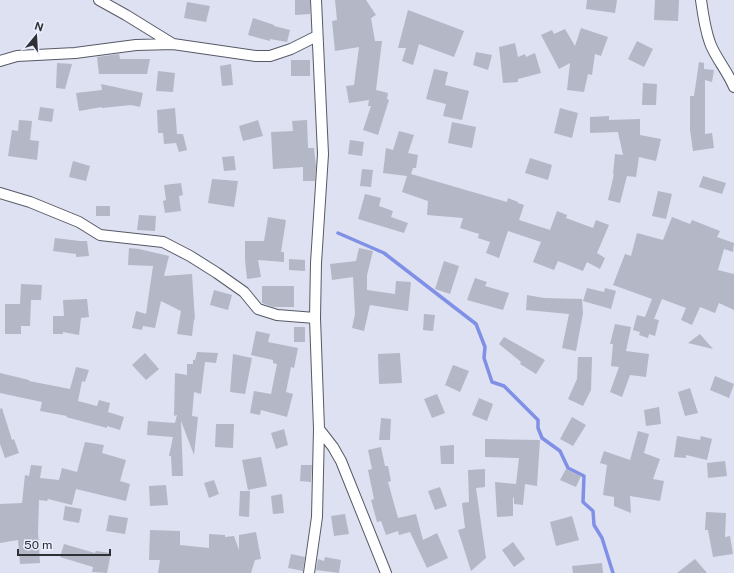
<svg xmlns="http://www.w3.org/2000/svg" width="734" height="573" viewBox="0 0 734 573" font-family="'Public Sans',sans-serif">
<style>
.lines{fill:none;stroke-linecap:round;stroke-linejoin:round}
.stream{stroke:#8090e7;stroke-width:3.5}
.building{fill:#b3b7c6}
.street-casing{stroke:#565a67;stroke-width:12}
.street{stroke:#fff;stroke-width:10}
</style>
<rect width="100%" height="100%" fill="#dde1f1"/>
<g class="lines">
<path class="stream" d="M338 233 384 253 476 324 485 347 484 358 492 382 504 386 538 420V428L542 438 560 451 568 468 584 476 583 502 593 511 594 525 602 538 613 573"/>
</g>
<path class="building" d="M295 0H310V14L295 15Z
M335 0H366L376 15 371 18 375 41H382L376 90 388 93 387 99 389 100 378 135 363 130 371 106H368L369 100 349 103 346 86 354 85 359 47 335 51 332 21 337 20Z
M587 0H617L615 13 586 9Z
M655 0H679L678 21 654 20Z
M187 2 210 6 206 22 184 18Z
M408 10 464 31 454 57 419 44 413 65 402 61 406 48H398Z
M253 18 274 25V26L290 30 287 42 270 39V41L248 35Z
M581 28 608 37 601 56 595 54 592 75 588 74 584 92 567 90 570 63 559 69 541 35 552 30 554 34 565 29 575 46Z
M637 41 653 49 644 67 628 59Z
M515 43 518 57 525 54 526 57 535 53 541 73 518 79V82L503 83 499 47Z
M476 52 492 55 488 70 473 65Z
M119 54 120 59H150L147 74H99L97 57Z
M291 60H310V76H291Z
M699 62 704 63V69L714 70 712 82 705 80V134L712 133 714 148 693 151 690 130V96H694Z
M57 63 72 64 65 89 56 88Z
M231 64 233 85 222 86 220 66Z
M434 69 448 72 445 85 469 91 462 120 443 116 446 104 426 99Z
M158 71 175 73 173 92 156 91Z
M643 83 657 84 656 105H642Z
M101 84 143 93 140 107 131 105 102 108V107L79 111 76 93 102 90Z
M40 107 54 109 52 122 38 120Z
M175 108 177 134H183L187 150 179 152 176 143 164 144 163 133H158L157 110Z
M560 108 578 113 572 138 554 133Z
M609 116V120L640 119V135L661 139 656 161 639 157 636 177 627 176 620 203 608 200 614 174H613L615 154 623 155 618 132 590 133V117Z
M19 120 32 121 30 140 39 141 37 160 8 156 12 130 18 131Z
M258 120 263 136 243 141 239 126Z
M307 120 308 148H314L316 167 315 181H303V167L273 169 271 132 293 131 292 121Z
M452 122 476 127 472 148 448 143Z
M399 131 414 135 408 153 418 155 416 168H413L411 174 507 202 508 198 518 202V203L524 205 519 220 550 230 557 211 567 215 566 218 593 228 596 220 609 225 597 253 605 258 600 269 587 262 583 271 558 261 554 270 533 262 541 242 508 231 499 258 486 253 490 242 478 238 479 234 460 228 463 218 427 215 428 201 402 192 407 176 383 173 386 148 393 150Z
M350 140 364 142 362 156 348 154Z
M234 156 236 170 224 171 222 157Z
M530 158 552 165 548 180 525 173Z
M73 161 90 166 86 181 69 177Z
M362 169 373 170 371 187 360 186Z
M703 176 726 183 722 194 699 187Z
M212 179 238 181 234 207 208 203Z
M181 183 183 195 179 196 181 211 165 213 163 201 166 200 164 185Z
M658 191 672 194 666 219 652 216Z
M365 194 381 198 379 206 393 211 391 217 408 223 404 233 358 219Z
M96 206H110V216H96Z
M139 215 156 216 155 231 137 230Z
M268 217 286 220 281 252H284V262L258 260 261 277 247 279 245 260V241H264Z
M672 217 690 224 692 220 720 231 717 237 734 243 733 252 724 249 718 270 734 274V310L719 303 715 313 700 307 692 325 681 320 686 308 662 299 654 319 659 320 655 336 649 334 648 338 639 335 640 332 633 330 637 315 645 317 652 299 613 285 625 254 631 256 637 233 663 240Z
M55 238 80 241H87L89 256 76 257V254L53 251Z
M129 248 139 249 169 256 164 276 192 274 195 320 194 319 192 336 177 334 181 311 161 301 155 328 143 326 142 330 132 328 136 311 146 314 153 266 128 265Z
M359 248 373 251 367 275V290L395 294 396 281 411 282 408 311 370 305 364 331 352 328 355 314 353 277 332 280 330 264 356 261Z
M289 259 305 260V271L289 270Z
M444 261 459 266 450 294 435 289Z
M475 278 487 282 485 286 509 293 503 310 467 300Z
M21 284 42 285 41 300H31L30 326H21V334H5V304H20Z
M262 286H294V307H273L262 303Z
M587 288 604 292 605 288 616 291 611 309 583 301Z
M214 290 232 295 228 310 210 305Z
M527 295 544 298 582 299 583 313 576 351 562 348 569 314 526 310Z
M87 299 89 317 81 318 79 335 63 332V334H53V316H64L63 300Z
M424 314 435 315 433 331 423 330Z
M615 324 631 327 626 351 649 354 646 377 630 375 622 397 610 392 619 367 611 366 613 344H610Z
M294 327H305V342H294Z
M256 331 270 334 268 342 298 348 294 368 291 367 286 392 293 394 287 417 261 410 260 415 250 413 254 391 271 394 277 364 273 363V360L251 355Z
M700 334 713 349 688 343Z
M504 337 545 360 536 374 520 364 521 362 499 344Z
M197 352 218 353 216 363 205 362 201 394 194 392 192 416 198 417 194 455 181 421 183 476H172L171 456H169L173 437 147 435 148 421 175 423 177 415 174 416 175 373 187 375V364H193V360H195Z
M145 353 159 369 146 380 132 365Z
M400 353 402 383 379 384 378 354Z
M233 354 252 358 245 394 230 392Z
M578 357H592L591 390 583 406 568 399 577 379Z
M453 365 469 371 460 392 445 385Z
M76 367 89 370 85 382 82 381 78 401 97 406 99 400 110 403 108 412 124 417 120 430 107 426V428L66 417 67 416 40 411 42 402 0 393V373L29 380V381L70 389Z
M715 376 734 384 729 398 710 390Z
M690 388 698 413 685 416 678 392Z
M437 394 445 413 432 418 424 399Z
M479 398 493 404 487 421 472 415Z
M659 407 661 424 646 426 644 410Z
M2 408 12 440 14 439 19 453 5 458 0 444V409Z
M572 417 586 425 573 446 560 439Z
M381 418 391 419 390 440H379Z
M216 424H234L233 448 215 447Z
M284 429 288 445 276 449 271 433Z
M638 431 649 434 644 453 660 459 653 479 664 481 660 501 630 496 631 513 614 506V497L603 495 607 465 600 463 604 451 630 460Z
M677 436 700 440 701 436 712 439 707 460 686 455V458L674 457Z
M485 439 540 440 537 486 525 484 523 505 514 504V498L513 497V516L497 517 495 482 516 484 519 458 485 457Z
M85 442 104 445 102 453 126 460 120 481 130 484 126 501 76 489 72 505 48 499 47 501 39 500 38 532 40 563 20 564 18 540 0 543V504L22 503 25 475 29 476 31 465 42 466 40 478 59 480 62 468 77 472Z
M454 445V464H441L440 446Z
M381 447 385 466H388L391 481 388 482 398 518 416 514 423 540 437 533 448 558 427 568 410 532 399 535 398 531 386 535 381 521 377 522 371 500 374 499 368 470 372 469 368 450Z
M261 457 267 486 248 490 242 460Z
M725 461 727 476 708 478 707 463Z
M301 465H312L311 482 300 481Z
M485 469V487L476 488 486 558 471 571 458 530 465 528 462 503 469 502 468 470Z
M566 469 581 476 576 487 560 480Z
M214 480 219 494 209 498 204 483Z
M166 485 168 505 150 506 149 486Z
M440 487 447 506 435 510 428 491Z
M240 491H250L249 517 239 516Z
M282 494 284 513 273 514 271 496Z
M65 506 82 509 79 523 63 520Z
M706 512 726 513 725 537 730 536 733 554 713 557 708 530H705Z
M345 514 349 534 334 536 331 516Z
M109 515 128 518 125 534 106 531Z
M572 516 579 540 556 546 550 522Z
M150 530 180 531V545L209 548V534L225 535V537L234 536 239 550V535L256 532 261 559 255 560 251 573H158L160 560H149Z
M513 542 525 559 514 567 502 550Z
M64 544 95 553 96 551 111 553 107 573 92 572 93 567 60 557Z
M291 554 305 557 303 571 288 568Z
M325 557 341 560 339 573 316 570 318 559 324 561Z
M695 559 707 573H677Z
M602 563 603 573H573L572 566Z"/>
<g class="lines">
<g class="street-casing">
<path id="street" d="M99 0 126 15 173 44
M701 0C703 15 705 29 710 43 715 57 728 72 734 87
M0 61 17 56 75 53 136 45 173 44 256 56H270L291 49 317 36
M0 193 30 202 79 222 100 235 163 242 190 256 217 273 244 292 258 309 277 315 315 318
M319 429 333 447 341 461 386 573
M309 573 317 517 319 429 315 318 316 263 323 154 316 0"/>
</g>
<use href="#street" class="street"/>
</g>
<g transform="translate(36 36) rotate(18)" stroke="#eaeffe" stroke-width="3" paint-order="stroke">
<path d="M0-3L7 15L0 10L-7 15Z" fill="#2e3036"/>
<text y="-6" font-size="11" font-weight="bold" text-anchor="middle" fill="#2e3036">N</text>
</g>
<path d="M18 549v6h92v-6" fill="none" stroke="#2e3036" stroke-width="2"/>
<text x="24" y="549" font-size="12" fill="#2e3036" stroke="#eaeffe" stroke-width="3" paint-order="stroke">50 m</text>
</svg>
